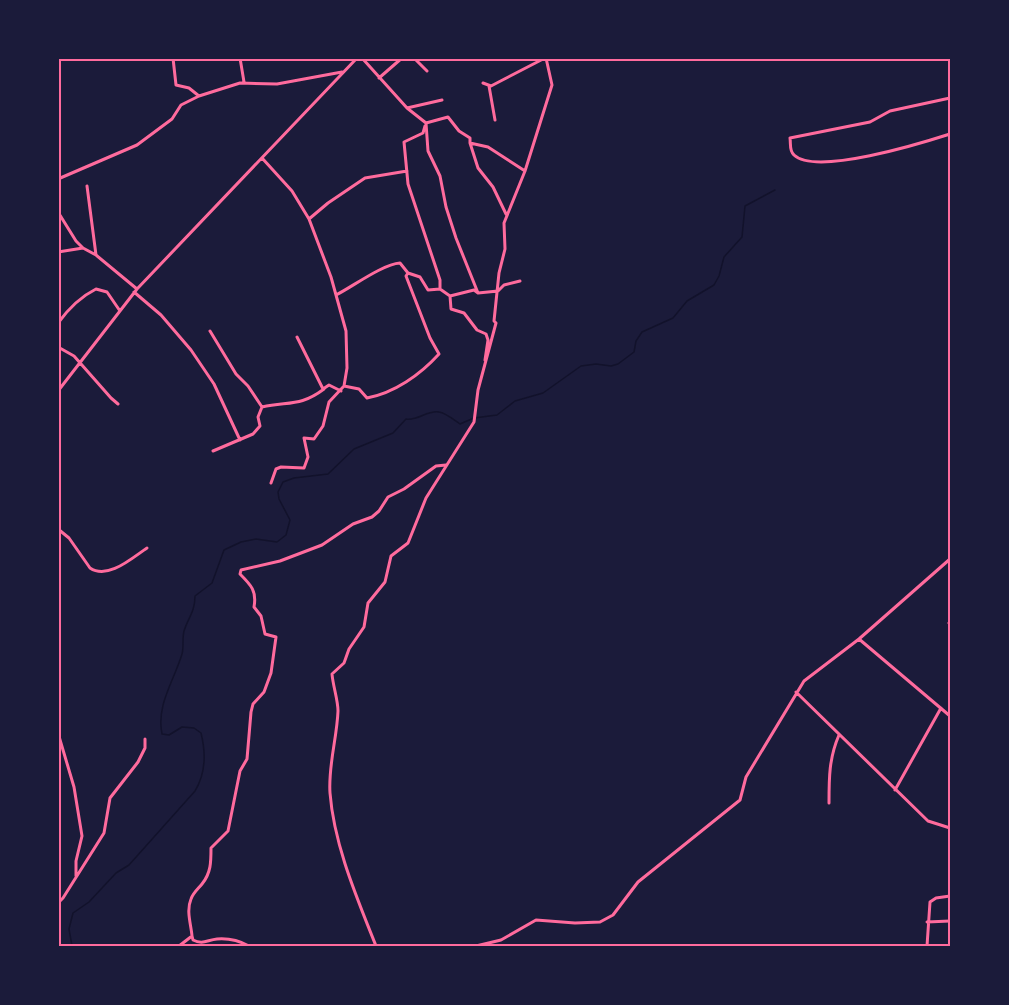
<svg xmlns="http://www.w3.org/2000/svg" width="1009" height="1005" viewBox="0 0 1009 1005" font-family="'PT Sans',sans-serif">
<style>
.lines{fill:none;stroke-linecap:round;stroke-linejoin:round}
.stream{stroke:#12122b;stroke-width:1.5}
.minor{stroke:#ff6b9d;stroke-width:3}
.neatline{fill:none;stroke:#ff6b9d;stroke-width:2}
</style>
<rect width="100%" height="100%" fill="#1b1b3a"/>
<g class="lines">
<path class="stream" d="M72 946 69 929 73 913 89 902 116 873 129 865 195 791C206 773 206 753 201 733L194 728 182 727 169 735 162 734C156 705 174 681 182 654 184 647 182 639 184 631 188 618 195 612 195 596L212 583 224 550 241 542 256 539 277 542 286 535 290 520 279 499 278 492 283 482 294 478 328 474 354 449 393 433 406 419C418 421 427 410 439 412 446 413 454 420 460 424L474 418 497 415 515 401 543 393 581 366 596 364 611 366 618 364 634 352 636 341 642 332 673 318 687 301 714 285 719 276 724 257 742 237 745 206 775 190"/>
<path class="minor" d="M173 58 176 85 189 88 199 96
M240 58 244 82
M362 58 407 108
M414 58 427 71
M379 78 402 58
M483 83 491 86 545 58
M489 86 495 120
M950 98 890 111 870 122 790 138C791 144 789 151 794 155 816 176 922 143 950 134
M442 100 407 108 426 123 428 151 440 176 446 207 456 238 478 293
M426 123 448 117 459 131 470 138V143L488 147 525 171
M425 126 423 133 404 142 408 184 440 280V289
M470 143 478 168 493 187 506 214
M262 158 292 191 309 219 331 277 346 331 347 368 344 386 329 402 323 426 314 439 304 438 308 457 304 468 281 467 276 469 271 483
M58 179 137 145 172 119 181 105 199 96 240 83 277 84 342 72
M87 186 96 255
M58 212 76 241 83 248 96 255 137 289
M309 219 328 203 365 178 407 171
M58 252 83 248
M134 292 161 315 191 350 214 384 240 440
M336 295C352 287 383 264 400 263L408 273 420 277 428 290 440 289 450 296 451 309 464 313 477 330 486 334 488 340 485 360
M450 296 474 290 478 293 498 291 504 285 520 281
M58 323C69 308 80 297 96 289L107 292 120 311
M210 331 236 374 248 386 262 407
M297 337 323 389 329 385 341 391
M58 347 74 356 111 398 118 404
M344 386 359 389 367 398C394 393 420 375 439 354L430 338 406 276 408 273
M58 391 137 289 357 58
M262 407C289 401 300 407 324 389
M213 451 253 434 260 426 258 417 262 407
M58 529 69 538 90 568C108 580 132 558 147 548
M58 560 59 561
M949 623 950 622
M859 639 950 716
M796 692 928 821 950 828
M58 733 74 787 82 836 76 861V876
M895 790 941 708
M829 803C829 778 829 758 839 735
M58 903 63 898 104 833 110 798 138 762 145 748V739
M927 922 950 921
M192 936 193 940C203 945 207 940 217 939 229 938 238 940 249 946
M179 946 192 936C191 924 186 911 191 899 193 893 198 889 202 884 211 873 211 862 211 848L228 831 240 771 247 759 251 712 253 704 264 692 271 673 276 637 265 634 261 616 254 607C257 591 251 585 240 574L241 570 280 561 322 545 353 524 372 517 379 511 388 497 404 489 436 466 446 465
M376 946C357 898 334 845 330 793 328 766 337 738 338 711 338 700 333 686 332 674L344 663 349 649 364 627 368 603 385 582 391 556 408 543 426 498 474 422 478 390 496 323 494 321 499 273 505 249 504 223 525 171 552 85 546 58
M476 946 501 940 536 920 575 923 600 922 613 915 638 882 740 800 746 777 804 681 859 639 950 559
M927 946 930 902 936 898 950 896"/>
</g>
<rect width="1009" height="1005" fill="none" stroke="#1b1b3a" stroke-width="120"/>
<rect x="60" y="60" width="889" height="885" class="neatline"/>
</svg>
